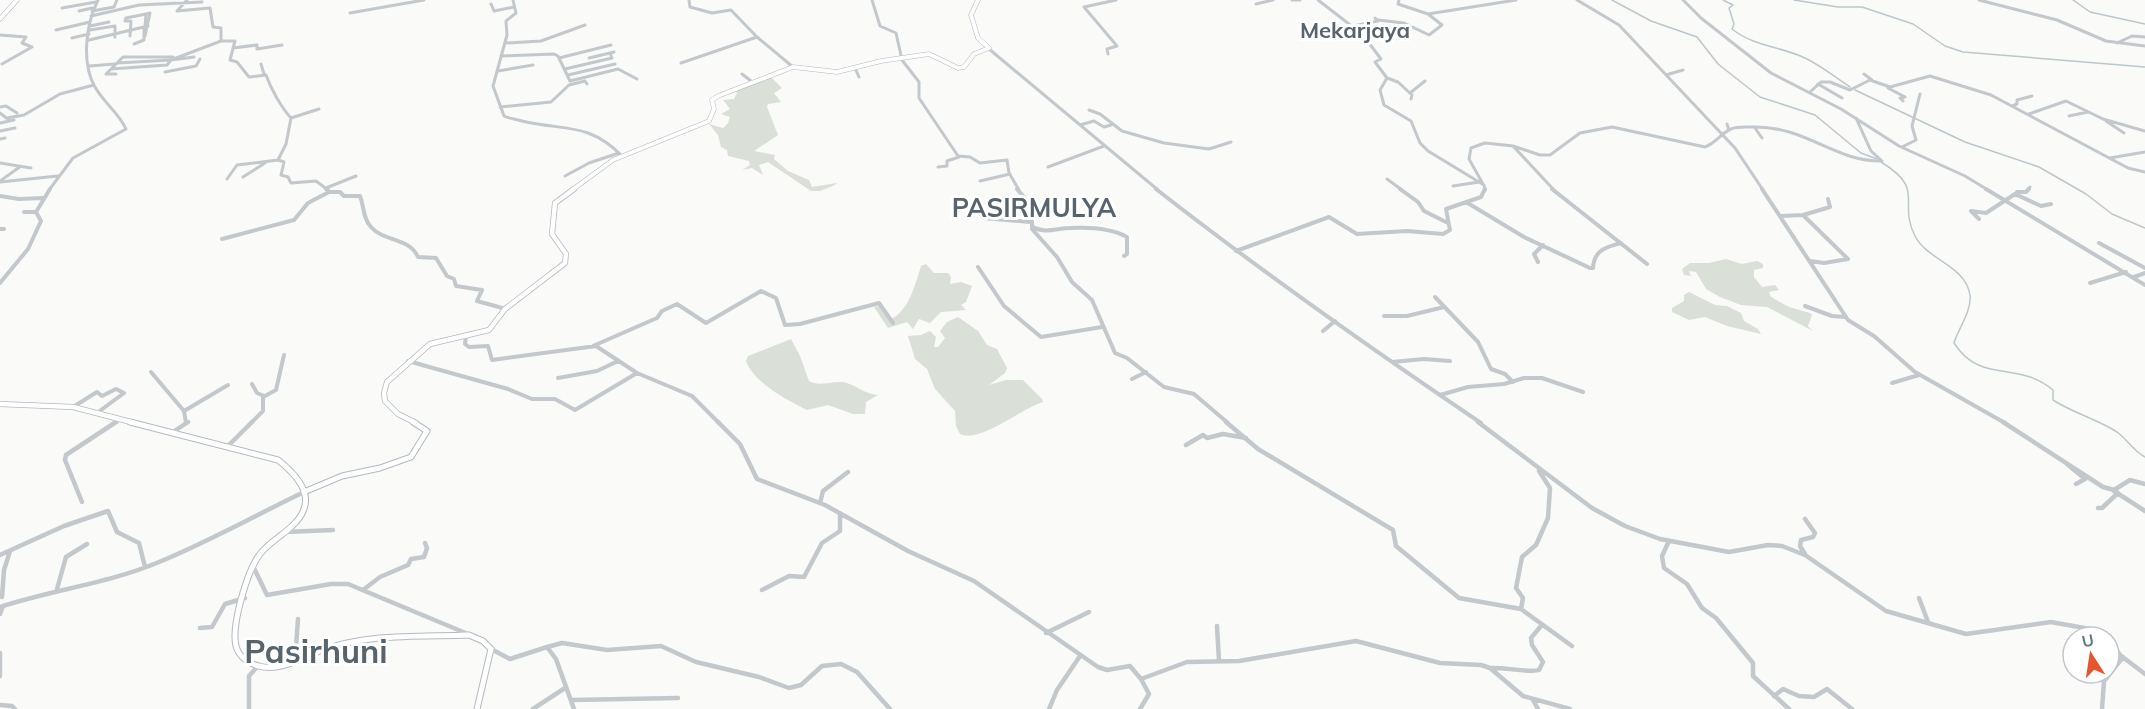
<svg xmlns="http://www.w3.org/2000/svg" width="2145" height="709" viewBox="0 0 2145 709" font-family="Mulish,sans-serif">
<style>
.green{fill:#dadfd7}
.lines{fill:none;stroke-linecap:round;stroke-linejoin:round}
.stream{stroke:#bbc7cb;stroke-width:1.5}
.secondary-far2-casing{stroke:#b3babf;stroke-width:5}
.secondary-far1-casing{stroke:#b3babf;stroke-width:6}
.secondary-casing{stroke:#b3babf;stroke-width:7}
.primary-casing{stroke:#b5babe;stroke-width:5}
.street-far2{stroke:#c3c8cc;stroke-width:3}
.street-far1{stroke:#c3c8cc;stroke-width:4}
.street{stroke:#c3c8cc;stroke-width:4.5}
.secondary-far2{stroke:#fff;stroke-width:4}
.secondary-far1{stroke:#fff;stroke-width:4.5}
.secondary{stroke:#fff;stroke-width:5}
.primary{stroke:#fff;stroke-width:4}
.labels{text-anchor:middle;stroke-width:6;stroke-linejoin:round;paint-order:stroke}
.far-quarter-label{font-size:22px;font-weight:bold;fill:#57646e;stroke:#fff}
.quarter-label{font-size:26px;font-weight:bold;fill:#57646e;stroke:#fff}
.near-quarter-label{font-size:32px;font-weight:bold;fill:#57646e;stroke:#fff}
</style>
<rect width="100%" height="100%" fill="#fafaf8"/>
<path class="green" d="M770 76 782 88 774 93 781 102 768 104 767 107 778 135 754 151 775 155 774 159 788 171 809 180 812 187 837 183 835 185 820 191H811L768 162 759 165 763 175 752 168 742 170 750 165 749 161 728 156 727 150 721 147 718 135 709 124 723 128 728 123 730 117 721 114 730 109 723 100 734 99 737 93 735 89Z
M1726 259 1742 264 1757 261 1763 264V268L1754 270V277L1762 287 1775 285 1779 290 1769 292 1771 297 1789 307 1810 313 1812 315 1808 326 1813 331 1767 307 1741 305 1720 297 1706 289 1696 272 1689 271 1691 276 1684 275 1682 269 1690 263H1709Z
M926 264 934 273H948L951 277 950 284 961 282 972 286 966 302 961 305 966 310 941 312 930 323 919 319 913 329 907 322 888 328 874 307 879 306 889 320C909 312 915 285 921 266Z
M1689 292 1715 305 1727 306 1741 313 1744 321 1758 329 1761 334 1727 326 1705 317 1689 320 1672 312V308L1684 301V295Z
M958 317 978 331 987 345 997 349 1007 368 1005 373 989 385 1006 380H1023L1042 399 1043 402C1020 409 981 443 960 434L956 426 955 411 935 389 927 369 915 359 908 336 921 335 930 331 936 337 934 347H938L945 338 940 331 947 322Z
M791 339 800 356 809 381C819 387 831 381 842 382 856 384 863 394 878 395L866 402 865 414H853L828 405 807 410C787 400 754 383 746 361L748 356Z"/>
<g class="lines">
<path class="stream" d="M1612 0 1651 21 1697 37 1718 64 1760 97 1815 115 1861 153 1877 159
M1723 0 1733 5 1729 8 1734 24 1732 29C1752 45 1775 46 1798 55 1817 62 1833 76 1850 87
M1794 0 1838 7H1862L1913 24 1945 46 1963 52 2145 67
M2073 0 2090 12 2145 24
M1855 90 1965 142 2039 167 2086 194 2112 214 2145 228
M1881 162C1927 190 1897 201 1915 236 1928 261 1965 265 1970 295 1972 311 1958 329 1954 343 1981 385 2018 360 2053 390V400C2073 413 2097 419 2117 432 2128 440 2133 451 2145 457"/>
<g class="secondary-far2-casing">
<path id="secondary-far2" d="M572 190 613 160 709 121 714 109 712 100 718 96 793 67 837 72 881 61 929 54 958 68 964 67 974 54 989 48 978 38 971 15 978 0"/>
</g>
<g class="secondary-far1-casing">
<path id="secondary-far1" d="M0 404 73 407 135 423
M416 423 398 414 385 401 384 393 387 382 430 344 489 330 505 309 565 263 566 254 552 234 555 203 574 189"/>
</g>
<g class="secondary-casing">
<path id="secondary" d="M130 422 278 460C292 471 311 490 304 509 297 529 272 538 260 554 247 571 231 626 236 646 239 657 249 664 259 666 280 672 301 658 320 651 367 633 420 637 469 635L483 641 491 649 477 709
M304 492 342 476 380 468 411 457 427 431 413 422"/>
</g>
<g class="primary-casing">
<path id="primary" d="M0 19 17 0"/>
</g>
<path class="street-far2" d="M513 0 516 13 506 21 507 35 493 86 504 116C510 119 516 119 522 121 564 131 589 122 622 156
M689 0 690 7 712 13 731 10 756 36
M872 0 880 26 896 33 902 60 919 82V98L958 156 970 157 980 163 1007 160 1009 173 1019 190
M1292 0H1300
M1318 0 1362 34 1381 59 1375 62 1387 78 1380 90 1384 105 1411 121 1420 143 1428 151 1484 185 1485 190
M1399 0 1398 4 1428 14 1516 0
M1577 0 1619 25 1735 148 1763 190
M1683 0 1701 18 1771 73 1841 109 1899 146 1965 176 1988 190
M1979 0 2057 20 2106 41 2145 46
M491 4 494 11 514 7
M1256 4 1273 0
M62 8 96 2
M79 11 92 8
M92 11 114 7 117 0
M350 13 424 0
M91 16 139 5 202 2
M1378 20 1404 23 1429 35 1442 25 1428 14
M90 26 109 22
M1353 26 1378 21 1375 18
M145 27 146 14 150 13 145 36
M56 30 90 22
M90 30 115 26V37
M0 35 26 37 22 43 32 47 2 64
M130 36 131 21H125L126 18 146 14
M72 38 89 34
M89 40 148 26
M221 41H235L230 60 237 62 249 77 266 75C271 89 281 107 291 118L286 144 278 160
M506 43 541 41 585 25
M2117 43 2132 36 2145 37
M134 44 144 40V27
M233 48 257 45V49L282 45
M989 49 1158 190
M1108 54 1107 49 1117 46 1084 7 1116 0
M501 56 554 54 558 56 570 81 618 69 637 79
M559 58 611 45
M589 58 610 53
M117 63 171 60 221 41V28L213 27 210 8 177 11 187 0
M681 63 757 37 793 67
M261 64 264 74
M89 66 115 64
M855 68 859 77
M111 69 167 65 171 60 194 57
M565 69 612 58 610 53 614 52
M498 71 533 65
M165 72 196 66 200 59
M116 74H106L123 57H173
M742 74 751 81
M1864 74 1872 80
M568 75 615 64
M1666 75 1683 70
M1387 78 1398 82 1412 95 1411 99
M1818 84 1842 98
M1888 88 1905 97 1900 98 1903 101
M1810 92 1821 82H1830L1850 90 1870 80 1890 87 1930 76 1991 95 2128 168 2145 172
M1410 93 1425 81
M2012 106 2017 104V100L2032 96
M0 107 6 106 17 113
M500 107 551 102 569 85 585 81 587 84
M1089 110 1100 114 1122 131 1164 143 1209 149 1231 142
M0 113 9 120
M2029 114 2066 101 2103 119 2145 131
M2069 116 2088 112
M7 118 24 115 60 94 94 85
M291 118 319 109
M2106 121 2124 133
M0 123 14 120
M1727 124 1729 130
M1080 125 1094 121 1104 127 1111 125
M1755 128 1762 138
M0 131 15 128
M0 139 5 138
M1513 146 1540 155H1550L1580 133 1612 127 1705 147C1716 143 1721 133 1731 129 1737 126 1747 127 1754 127 1806 126 1835 162 1882 161L1871 151 1856 118
M1902 147 1916 140 1912 126 1920 94
M2110 158 2145 152
M278 160 284 162 281 175 288 177 291 183 316 181 328 190
M0 163 31 168
M938 167 947 166V161L959 157
M1048 167 1104 146
M565 176 589 163 619 153
M243 177 265 163
M227 179 237 165 278 160
M1387 179 1402 190
M0 181 21 166
M980 181 1010 174
M0 182 58 176
M1483 184 1469 159 1471 148 1485 143 1513 146 1554 190
M1453 186 1479 182
M326 188 356 176
M49 190 73 158 126 129C119 113 104 103 95 87 81 63 86 24 98 0
M2027 190 2030 187"/>
<path class="street-far1" d="M326 189 329 192H340L344 196H360C364 206 363 219 371 227 384 242 409 237 418 257L436 258 447 276 454 279 456 286 482 290 477 301 506 309
M1017 189 1032 206V229L1057 257 1072 282 1092 300 1115 353 1127 358 1164 387 1194 394 1228 423
M1156 189C1261 271 1370 348 1481 423
M1400 189 1418 202 1424 211 1448 223
M1552 189 1647 264
M1762 189 1848 320 1874 336 1915 372 2005 423
M1986 189 2145 285
M2017 192H2026L2029 189
M0 196 19 199 43 198
M1466 202 1524 237 1590 268H1593C1594 250 1606 247 1621 243
M24 212H36
M1803 215 1848 259
M1780 216 1803 215 1830 207 1828 199
M983 218 1030 222
M1979 219 1971 211 1986 213 2015 194 2041 206 2051 204
M1033 227C1045 234 1057 228 1070 228 1089 227 1111 228 1127 237V254L1124 256
M0 229H4
M222 239 294 220 308 203 329 192
M2099 243 2145 268
M1236 251 1329 217 1357 234 1407 231 1443 234 1450 230 1446 209 1481 197 1485 189
M1810 261 1824 263 1848 259
M1538 262 1534 254 1543 245
M978 267 1004 306 1041 337 1102 327
M2134 277 2145 273
M0 283 28 249 41 221 36 212 50 189
M2090 283 2126 272
M1435 297 1478 342 1491 369 1505 374 1513 382
M1805 306 1832 316 1845 317
M1384 316H1407L1444 307
M1323 331 1335 321
M466 336 465 344 469 347 488 346 492 360 596 346 637 373 692 396 719 423
M593 346 657 318 662 311 677 304 706 323 761 291 776 298 785 325 800 324 879 303 893 323
M408 361 508 389 532 399H555L575 410 637 373
M1392 362 1424 359 1450 361
M151 372 184 411
M558 378 597 371 618 361
M1132 379 1146 372
M1892 383 1919 375
M252 384 257 393 264 396
M1440 395 1468 387 1504 384 1524 378H1542L1583 392
M73 407 97 392 102 396 116 389 124 393 97 413
M114 423 120 419
M186 423 184 411 228 385
M251 423 263 411V397L276 390 284 355"/>
<path class="street" d="M718 422 740 444 757 479 825 505 908 551 974 581 1098 667 1107 670 1130 666 1141 679 1187 662 1239 661 1356 641 1440 663 1481 665 1490 668 1523 696 1570 709
M1226 422 1258 449 1393 530 1396 546 1459 598 1521 609 1523 598 1516 588 1522 557 1536 545 1548 518 1550 488 1539 471
M1478 422 1592 508 1625 526 1660 539 1729 552 1768 545 1782 546 1805 555 1886 611 1966 634 2051 622 2090 629 2106 637
M2003 422 2103 487 2114 490 2130 480 2145 484
M173 432 188 422
M229 445 252 422
M1186 445 1203 435 1207 438 1223 434 1246 438
M2067 464 2085 479 2076 484
M2114 491 2145 511
M82 502 65 460 66 455 116 422
M820 503 823 491 848 472
M2098 508H2102L2118 493
M1805 519 1815 533 1813 537 1801 540 1800 546 1805 554
M285 532 333 530
M1669 541 1662 556 1664 568 1687 584 1702 608 1716 618 1753 663V676L1789 709
M0 555 64 526 108 511 117 532 139 543 145 567
M254 568 267 595 331 584H348L468 634
M57 589 66 557 87 544
M363 590 380 577 408 565 411 559 424 557 427 548 425 543
M762 590 789 576 804 577 822 543 840 531V514
M2 597 4 570 10 551
M1919 598 1928 622
M0 607C52 590 110 583 159 562 208 542 256 515 304 492
M1521 609 1572 646
M0 614 3 606
M1217 626 1219 661
M200 628 212 627 225 604 245 598
M1046 633 1089 612
M2109 639 2120 655 2145 674
M547 647 562 643 607 650 661 646 696 662 759 677 789 688 801 685 822 666 841 664 857 672 890 709
M491 649 510 659 547 647 556 659 574 709
M0 653V676
M295 662 298 619
M1490 668C1503 667 1531 673 1539 670L1543 662 1532 645 1531 638 1541 626
M1774 696 1783 689 1799 696 1814 697 1827 689 1852 709
M571 700 678 698
M1533 700 1538 709
M0 705 12 706 15 709
M249 709V676L258 666
M533 709 565 688
M1049 709 1057 690 1080 656
M1140 709 1149 694 1141 679
M2102 709 2104 681 2123 657"/>
<use href="#secondary-far2" class="secondary-far2"/>
<use href="#secondary-far1" class="secondary-far1"/>
<use href="#secondary" class="secondary"/>
<use href="#primary" class="primary"/>
</g>
<g class="labels">
<g class="far-quarter-label">
<text x="1355" y="38">Mekarjaya</text>
</g>
<g class="quarter-label">
<text x="1034" y="217">PASIRMULYA</text>
</g>
<g class="near-quarter-label">
<text x="316" y="663">Pasirhuni</text>
</g>
</g>
<g transform="translate(2091 655) rotate(348)"><circle r="28" fill="#ffffff" stroke="#c1c8cd" stroke-width="1.5"/>
<path d="M0-4.5L10 22L0 15L-10 22Z" fill="#e4572e"/>
<text y="-9" font-size="16" font-weight="bold" text-anchor="middle" fill="#657683">U</text>
</g>
</svg>
